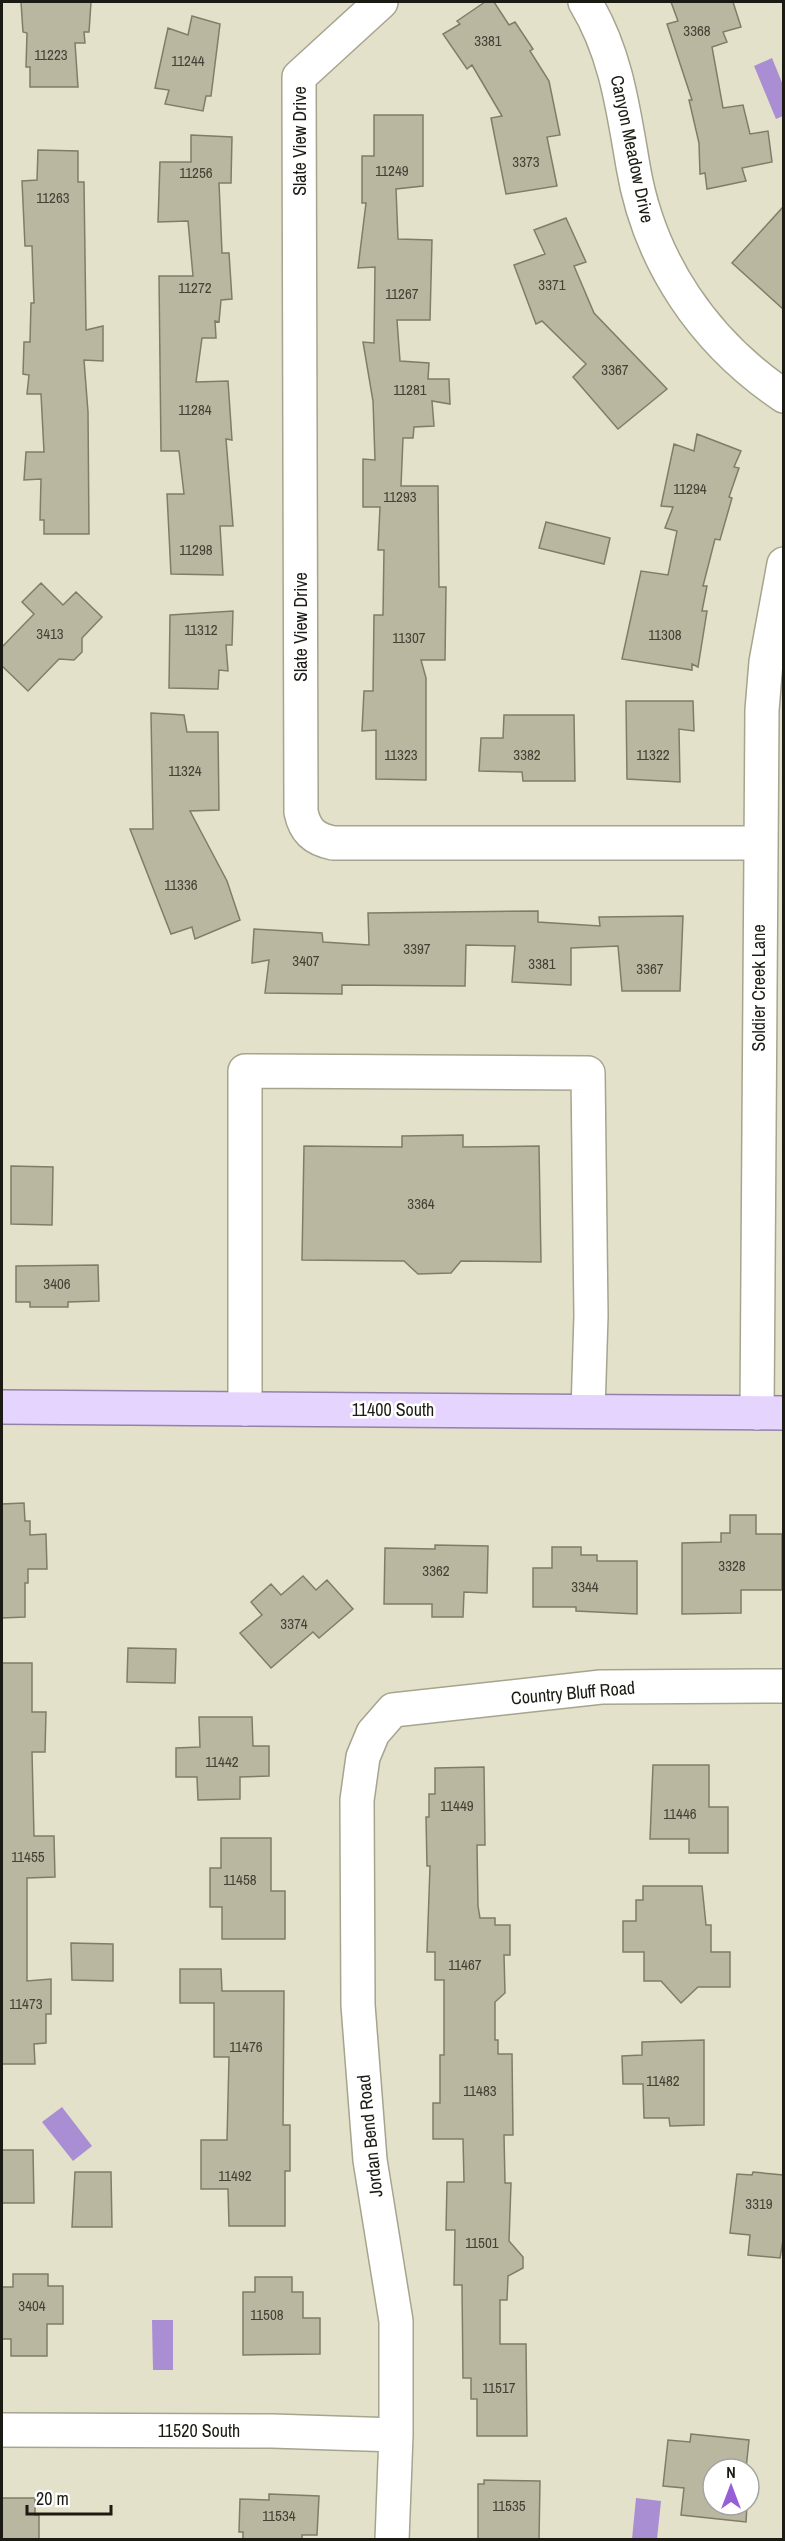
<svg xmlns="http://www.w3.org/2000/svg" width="785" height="2541" viewBox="0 0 785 2541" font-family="'Archivo Narrow',sans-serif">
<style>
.water{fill:#aa8ed3}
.building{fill:#bab7a1;stroke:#7f7d68;stroke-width:1.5}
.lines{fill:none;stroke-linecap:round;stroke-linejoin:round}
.minor-casing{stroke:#a6a48e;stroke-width:36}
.major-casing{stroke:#9481ab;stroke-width:36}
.minor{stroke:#fff;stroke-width:33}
.major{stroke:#e5d4fe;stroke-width:33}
.labels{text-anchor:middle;stroke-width:5;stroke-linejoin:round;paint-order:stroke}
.number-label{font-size:15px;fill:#444236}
.street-label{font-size:18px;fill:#1c1b13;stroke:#fff}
</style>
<rect width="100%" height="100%" fill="#e4e1ca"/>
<path class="water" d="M772 58 783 85V116L776 119 754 66Z
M62 2107 92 2146 73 2161 42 2122Z
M152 2320H173V2370H153Z
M636 2498 661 2501 657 2539H632Z"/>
<path class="building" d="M21 2H91L89 32H84L85 43H75L78 87H30V67H26L27 33 23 32Z
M485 2H494L509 25 515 22 533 49 530 51 549 81 560 135 547 137 557 186 506 194 491 118 502 116 472 65 467 69 443 34 460 24 457 21Z
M671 2H733L741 27 723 32 727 42 712 47 723 108 743 105 750 134 768 131 772 162 742 168 746 181 707 189 705 173 700 174 699 143 689 100H692L667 24 678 21Z
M192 16 220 24 211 96H206L203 111 165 104 169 90 155 88 168 28 188 35Z
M374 115H423V186L396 189 398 239 432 240 430 320H397L400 361 429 363 428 379H449L450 404 432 401 434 426 414 427 413 438H403L401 486H438L439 587H446L445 660H421L426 678V780L376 779V730L362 731 364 691H373L374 615H383L384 550H378L380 507H363V459L375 460 373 401 363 342 374 343 375 267 358 268 366 203H362V156H374Z
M191 135 232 137 231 183H219L222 253H229L232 299 221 300 219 322 215 321 216 338H202L196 382 228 381 232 440 226 439 233 526H220L223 575 171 574 167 494H184L179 451H161L159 276H193L188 221 158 222 160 162H191Z
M38 150 78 151V182H84L86 330 103 326V361L84 360 88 412 89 534H44V520H40L41 479 24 480 26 452H44L41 394H27L29 375 23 374 24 342H30L31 303H34L32 246H25L22 181 37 180Z
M783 207V309L732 263Z
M566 218 586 262 574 266 594 313 667 389 618 429 573 377 586 364 542 321 536 324 514 265 545 254 534 230Z
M697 434 741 451 734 467 739 468 729 497 732 498 720 540 715 539 703 586H707L702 611H707L698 667 692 664V670L622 659 641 571 668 575 677 531 665 528 673 507 661 506 674 444 694 451Z
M546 522 610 538 604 564 539 548Z
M41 583 63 605 76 592 102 617 82 638V652L74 660 59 659 28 691 2 666V647L34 614 22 602Z
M233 611 232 645H226L228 671 219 670 218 689 169 688 170 615Z
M626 701H693L694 731 679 729 680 782 627 779Z
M151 713 184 715 187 732H218L219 810 190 811 227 881 240 920 195 939 192 927 171 934 130 829H153Z
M504 715H574L575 781H523L522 772 479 771 481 738H503Z
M538 911V922L600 926 599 917 683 916 680 991H622L618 946 571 948V985L512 982 515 946 466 945 465 986 342 985V994L265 993 269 960 252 963 254 929 322 933 323 942 369 945 368 913Z
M463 1135V1147L539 1146 541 1262 461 1261 451 1273 418 1274 404 1261 302 1260 304 1146 402 1147V1136Z
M11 1166 53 1167 52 1225 11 1224Z
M98 1265 99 1301 68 1302V1307H30V1302H16V1266Z
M24 1503 25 1521H30V1535L46 1534 47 1569H28V1583H25V1617L2 1618V1504Z
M730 1515H756V1534H782V1590H741V1613L682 1614V1543L721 1542V1533H730Z
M435 1545 488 1546 487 1593 464 1592 463 1617H432V1604H384L385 1548 435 1549Z
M552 1547H581V1555H597V1561H637V1614L576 1611V1607H533V1568H552Z
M303 1576 316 1590 327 1580 353 1609 319 1638 313 1632 271 1668 240 1633 262 1615 251 1602 271 1584 281 1595Z
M128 1648 176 1649 175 1683 127 1682Z
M2 1663H32V1712H46L45 1752H32L34 1836H54L55 1877 27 1878V1981L51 1979V2014H46V2043L34 2044 35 2064H2Z
M199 1717H252L253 1746H269V1776L240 1777V1799L198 1800 197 1777H176V1748L200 1747Z
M653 1765H709V1807H728V1853H689V1839H650Z
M484 1767 485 1845H477L478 1906 480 1918H495V1925H510V1955H504L505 1993 495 2002V2040H498V2054H512L513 2135H504L505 2183H511L509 2241 523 2257V2268L508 2276 507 2300H500V2344H526L527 2436H477V2399H471V2378H463L462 2285H454L455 2230H446L447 2182H464L463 2139H433V2103H440V2055H444V1980H435V1952H427L430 1866H427L426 1817H429V1794H435V1768Z
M221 1838H271V1891H285V1939H222V1907H210V1868H221Z
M643 1886H702L706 1925H711V1952H730V1987H698L681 2003 661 1981H644V1952H623V1921H636V1900H643Z
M71 1943 113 1944V1981L72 1980Z
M180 1969H221L222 1991H284L283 2125H290V2171H285V2226H229L228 2189H201V2140H227L229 2057H214V2003H180Z
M704 2040V2125L670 2126 669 2118H644L643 2084H623L622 2056 642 2055V2042Z
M2 2150H33L34 2203H2Z
M75 2172H111L112 2227H72Z
M753 2172 783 2175V2240L780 2258 748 2255 750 2235 730 2233 737 2174 752 2175Z
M13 2274H48V2286H63V2324H47V2356H11V2339H2V2287H13Z
M255 2277H292V2292H303V2318H320V2354L243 2355V2292H255Z
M691 2434 749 2440 746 2469H713V2505H747L746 2522 681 2515 684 2488 663 2486 668 2440 690 2442Z
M484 2480 540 2481 539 2540H478V2484H484Z
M269 2494 319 2496 317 2535H302V2540H243V2532H239L240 2499 269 2500Z
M2 2498H35V2515H39V2540H2Z"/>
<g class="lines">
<g class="minor-casing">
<path id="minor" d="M381 2 299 77 301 812C305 831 314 839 333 843H760
M585 2C616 53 623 108 633 166 649 262 704 342 784 396
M245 1409V1071L588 1073 591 1316 588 1411
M757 1413 762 710 766 662 784 564
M2 2430 272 2431 396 2435
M392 2540 396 2435V2321L370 2160 358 2005 357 1800 363 1757 373 1733 393 1710 601 1687 784 1686"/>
</g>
<g class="major-casing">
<path id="major" d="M2 1407 784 1413"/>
</g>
<use href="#minor" class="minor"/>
<use href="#major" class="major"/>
</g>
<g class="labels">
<g class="number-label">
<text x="697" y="36">3368</text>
<text x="488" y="46">3381</text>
<text x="51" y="60">11223</text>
<text x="188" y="66">11244</text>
<text x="526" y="167">3373</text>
<text x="392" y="176">11249</text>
<text x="196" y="178">11256</text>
<text x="53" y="203">11263</text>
<text x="552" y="290">3371</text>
<text x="195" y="293">11272</text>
<text x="402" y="299">11267</text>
<text x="615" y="375">3367</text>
<text x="410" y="395">11281</text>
<text x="195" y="415">11284</text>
<text x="690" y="494">11294</text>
<text x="400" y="502">11293</text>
<text x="196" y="555">11298</text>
<text x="201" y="635">11312</text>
<text x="50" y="639">3413</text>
<text x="665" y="640">11308</text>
<text x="409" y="643">11307</text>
<text x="401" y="760">11323</text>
<text x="527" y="760">3382</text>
<text x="653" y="760">11322</text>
<text x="185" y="776">11324</text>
<text x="181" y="890">11336</text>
<text x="417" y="954">3397</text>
<text x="306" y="966">3407</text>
<text x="542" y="969">3381</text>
<text x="650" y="974">3367</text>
<text x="421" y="1209">3364</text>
<text x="57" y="1289">3406</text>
<text x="732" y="1571">3328</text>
<text x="436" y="1576">3362</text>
<text x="585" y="1592">3344</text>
<text x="294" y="1629">3374</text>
<text x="222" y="1767">11442</text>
<text x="457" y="1811">11449</text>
<text x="680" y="1819">11446</text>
<text x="28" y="1862">11455</text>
<text x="240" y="1885">11458</text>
<text x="465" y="1970">11467</text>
<text x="26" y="2009">11473</text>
<text x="246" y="2052">11476</text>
<text x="663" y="2086">11482</text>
<text x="480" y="2096">11483</text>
<text x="235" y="2181">11492</text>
<text x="759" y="2209">3319</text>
<text x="482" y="2248">11501</text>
<text x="32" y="2311">3404</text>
<text x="267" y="2320">11508</text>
<text x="499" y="2393">11517</text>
<text x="509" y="2511">11535</text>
<text x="279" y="2521">11534</text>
</g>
<g class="street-label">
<text transform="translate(300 141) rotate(-90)" y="6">Slate View Drive</text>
<text transform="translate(632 149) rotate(78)" y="6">Canyon Meadow Drive</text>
<text transform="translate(301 627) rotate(-90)" y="6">Slate View Drive</text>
<text transform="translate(759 988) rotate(-90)" y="6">Soldier Creek Lane</text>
<text x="393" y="1416">11400 South</text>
<text transform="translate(573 1693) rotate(-5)" y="6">Country Bluff Road</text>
<text transform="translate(370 2136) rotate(-96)" y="6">Jordan Bend Road</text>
<text x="199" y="2437">11520 South</text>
</g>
</g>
<rect width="785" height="2541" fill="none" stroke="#1c1b13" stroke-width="6"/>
<g transform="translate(731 2487)"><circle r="28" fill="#ffffff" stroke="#a4a4a1" stroke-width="1.5"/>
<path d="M0-4.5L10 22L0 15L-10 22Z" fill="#965ed7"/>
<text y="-9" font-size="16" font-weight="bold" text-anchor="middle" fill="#1c1b13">N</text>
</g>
<path d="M27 2505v9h84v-9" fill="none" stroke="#1c1b13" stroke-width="3"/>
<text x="36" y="2505" font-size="18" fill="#1c1b13" stroke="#ffffff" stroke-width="4.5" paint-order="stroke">20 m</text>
</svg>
